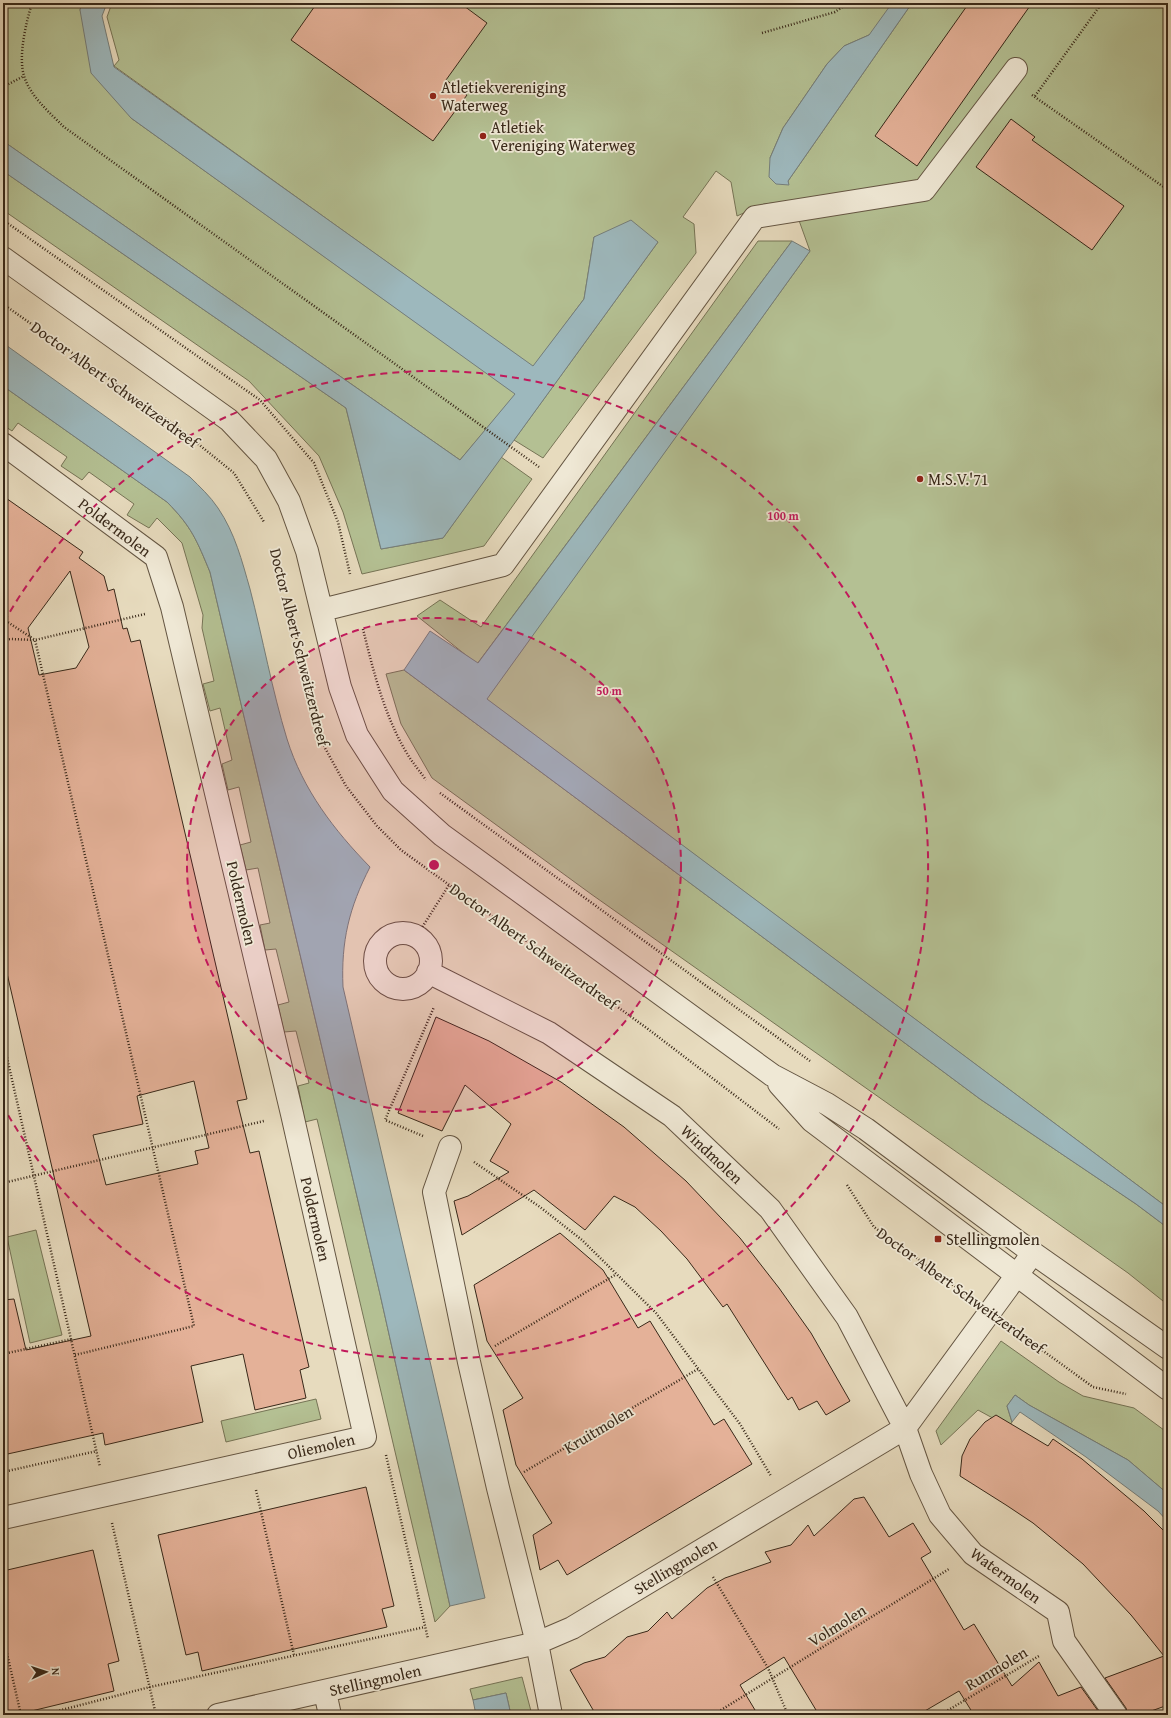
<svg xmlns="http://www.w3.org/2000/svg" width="1171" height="1718" viewBox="0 0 1171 1718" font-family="'Gentium Book Plus',serif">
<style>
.green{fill:#b4c093;stroke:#767456}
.water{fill:#9db8bd;stroke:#757e7b}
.building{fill:#e4b198;stroke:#382819;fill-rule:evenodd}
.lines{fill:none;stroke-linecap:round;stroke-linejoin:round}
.minor-casing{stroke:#645542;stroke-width:24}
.path{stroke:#382819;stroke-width:2.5;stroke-dasharray:1 2;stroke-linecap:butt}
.minor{stroke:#efe8d5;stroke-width:22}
.ring{fill:none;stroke:#c2185b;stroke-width:2;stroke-dasharray:7 5}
.poi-dot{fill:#8f2418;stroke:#efe8d5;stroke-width:1.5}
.labels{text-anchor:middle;stroke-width:3.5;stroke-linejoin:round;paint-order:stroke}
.poi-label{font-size:16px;fill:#382819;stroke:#efe8d5;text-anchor:start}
.street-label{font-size:16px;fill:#382819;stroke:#efe8d5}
.centre{fill:#c2185b;stroke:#efe8d5;stroke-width:2}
.ring-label{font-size:12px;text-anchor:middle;font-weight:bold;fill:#c2185b;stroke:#efe8d5;stroke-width:3.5;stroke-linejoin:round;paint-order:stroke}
</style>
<rect width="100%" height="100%" fill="#e7dbbe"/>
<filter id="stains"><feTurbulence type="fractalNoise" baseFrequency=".005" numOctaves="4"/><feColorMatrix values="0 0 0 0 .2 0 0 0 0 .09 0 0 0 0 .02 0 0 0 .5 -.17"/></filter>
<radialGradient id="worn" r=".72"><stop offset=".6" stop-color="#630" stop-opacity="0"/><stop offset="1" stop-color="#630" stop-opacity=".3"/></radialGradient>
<path class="green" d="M3 3H82L80 10 131 118 516 394 460 460 3 141Z
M112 3H906L869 35 844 46 827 64 783 128 770 158 788 184V181L912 3H1168V1208L486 699 810 251 792 201 764 204 737 216 731 182 716 171 683 217 694 224 696 253 543 458 514 440 658 242 594 237 584 299 533 367 114 66 119 60 107 17Z
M3 171 346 408 381 549 443 538 501 457 532 479 484 546 362 574 343 512 319 456 249 381 3 210Z
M758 241H792L477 664 417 616 440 600 481 627Z
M3 386 167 502C192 527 197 541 210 572L380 1294 450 1606 435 1622 317 1119 305 1122 298 1086 309 1083 296 1031 284 1032 278 1005 289 1002 276 949 265 950 260 925 270 923 258 868 246 870 240 845 251 842 239 787 228 790 222 764 232 760 220 708 210 711 203 684 214 681 202 628 203 615 182 543 157 518 149 528 127 515 134 504 89 472 82 480 61 466 67 457 18 423 12 431 3 425Z
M404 670 980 1099 1136 1204 1168 1228V1305L1128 1273 591 894 432 778 401 724 386 674Z
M36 1230 62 1335 30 1343 7 1237Z
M1001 1341 1059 1382 1083 1396 1134 1408 1168 1433V1494L1128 1460 1029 1405 1015 1395 1007 1406 1012 1422 1009 1427 978 1410 941 1445 936 1431Z
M316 1399 321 1419 226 1442 221 1421Z
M522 1677 532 1715H511L506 1693 473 1700 470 1689Z"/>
<path class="water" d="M82 3H107L102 16 114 67 533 366 584 299 594 237 631 220 658 242 443 538 381 549 346 408 3 171V141L460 460 515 394 131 118 91 73 80 10Z
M892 3H912L788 181 789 185 776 184 769 177 770 158 783 128 827 64 844 46 869 35Z
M792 241 810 251 487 699 1168 1208V1228L1136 1204 980 1099 404 670 430 631 478 663Z
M3 343 190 477C200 487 210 496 218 508 235 533 242 561 250 589 263 639 272 690 287 739 303 790 334 830 370 867 349 908 341 941 343 987L485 1598 450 1606 380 1294 210 572C197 541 192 527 167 502L3 386Z
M1015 1395 1029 1405 1128 1460 1168 1494V1522L1158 1511 1086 1457 1020 1412 1012 1422 1007 1406Z
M506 1693 511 1715H476L473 1700Z"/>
<path class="building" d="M317 3H460L487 23 446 80 467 95 433 141 291 40Z
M969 3H1032L917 166 875 136Z
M1011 119 1035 137 1032 140 1124 206 1092 250 976 167Z
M3 496 83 552 79 558 104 576 108 591 114 589 123 629 127 628 131 642 140 640 247 1099 237 1101 250 1153 259 1151 309 1367 300 1370 306 1398 255 1410 243 1354 191 1366 203 1422 105 1445 103 1433 3 1455V1300L14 1299 26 1350 91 1336 3 956ZM70 571 89 647 76 668 39 675 28 628ZM194 1081 209 1148 195 1151 198 1164 106 1185 93 1135 143 1124 137 1096Z
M436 1017 489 1041 561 1082 624 1127 686 1181 740 1238 779 1288 811 1333 850 1401 826 1415 817 1401 799 1410 792 1397 788 1400 727 1304 723 1307 687 1259 661 1231 635 1207 614 1196 585 1230 534 1190 462 1235 454 1201 468 1196 509 1172 490 1161 511 1124 465 1085 442 1131 398 1113Z
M560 1233 603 1270 638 1328 650 1321 714 1425 724 1419 752 1464 567 1575 558 1560 540 1570 533 1535 552 1523 516 1465 503 1410 523 1398 487 1341 474 1285Z
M996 1415 1048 1446 1053 1439 1082 1459 1144 1511 1168 1535V1705L1140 1715H1128L1126 1708 1105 1678 1164 1656 1131 1615 1083 1564 1033 1523 1006 1505 960 1476 962 1456 970 1439 985 1422Z
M366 1487 394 1606 382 1609 387 1627 202 1671 198 1652 186 1655 158 1535Z
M864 1497 889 1537 913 1523 931 1552 921 1558 964 1630 974 1624 1012 1686 1039 1662 1058 1696 1081 1687 1101 1715H974L959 1691 918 1715H819L784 1657 740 1685 758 1715H596L570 1670 584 1663 605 1657 627 1637 648 1631 667 1612 672 1619 707 1588 725 1578 771 1562 765 1552 791 1545 808 1525 814 1536 854 1499Z
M93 1550 119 1661 108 1664 114 1691 15 1715H3V1571Z"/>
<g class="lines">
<g class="minor-casing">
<path id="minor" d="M3 258 229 420 266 459 289 501 307 551 340 687 357 735 393 791 442 835 772 1075 827 1104 866 1129 1033 1253 1168 1348
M3 444 156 557 172 607 292 1114 365 1437 3 1518
M322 610 503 565 755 217 924 190 1016 69
M375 961a28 28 0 1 1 56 0a28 28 0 1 1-56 0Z
M428 972 549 1033 672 1116 770 1209 847 1317 905 1428 921 1474 940 1515 973 1554 1058 1612 1064 1641 1116 1715
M779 1084 812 1121 1168 1389
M450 1147 434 1192 469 1362 498 1488 537 1643 551 1715
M325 1692 330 1715
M218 1715 537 1643 572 1628 905 1428 1033 1253"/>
</g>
<path class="path" d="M32 3C26 23 18 56 24 76 30 96 50 113 64 127L539 467
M762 33 835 12 848 3
M3 87 24 76
M1032 95 1168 190
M1035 96 1102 3
M3 220 260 400 314 463 338 522 350 574
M3 304 176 426 234 473 264 522
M288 603 312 704 325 748 346 786 377 826 401 850 648 1029 779 1129
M3 619 35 640 194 1326 75 1355
M363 629C373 670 384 714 405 750 411 761 419 770 426 780
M3 640 11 639 35 640 145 614
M440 793 810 1061
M416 937 449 885
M3 1040 100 1467
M423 1136 385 1120 434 1007
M474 1162 540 1207 582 1240 656 1313 740 1424 771 1476
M3 1183 264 1121
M847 1185 874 1227 967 1295
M1013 1329 1093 1387 1126 1394
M495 1346 615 1275
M3 1354 72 1339
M386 1455 428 1639
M3 1472 97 1451
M524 1472 698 1369
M256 1490 294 1655
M112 1523 156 1715
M713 1577 768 1668 788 1715
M3 1636 21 1715
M42 1715 150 1687 425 1627
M713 1715 949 1569
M940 1715 1039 1656"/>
<use href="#minor" class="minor"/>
</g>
<circle cx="434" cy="865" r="247" fill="#c2185b" fill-opacity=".12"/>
<g class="ring">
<circle cx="434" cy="865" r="247"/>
<path d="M4 622A494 494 0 1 1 4 1108"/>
</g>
<g class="poi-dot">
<circle cx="433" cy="96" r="4"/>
<circle cx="483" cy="136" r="4"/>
<circle cx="920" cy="479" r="4"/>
<rect x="934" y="1235" width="8" height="8" rx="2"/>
</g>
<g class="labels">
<g class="poi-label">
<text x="441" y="93">Atletiekvereniging<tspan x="441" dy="18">Waterweg</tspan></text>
<text x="491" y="133">Atletiek<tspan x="491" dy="18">Vereniging Waterweg</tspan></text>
<text x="928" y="485">M.S.V.'71</text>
<text x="946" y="1245">Stellingmolen</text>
</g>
<g class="street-label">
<text transform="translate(115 384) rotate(36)" y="6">Doctor Albert Schweitzerdreef</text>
<text transform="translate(115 527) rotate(37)" y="6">Poldermolen</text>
<text transform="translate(300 647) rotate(76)" y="6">Doctor Albert Schweitzerdreef</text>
<text transform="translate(242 903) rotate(77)" y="6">Poldermolen</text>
<text transform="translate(534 946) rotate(36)" y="6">Doctor Albert Schweitzerdreef</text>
<text transform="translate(712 1154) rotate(43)" y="6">Windmolen</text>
<text transform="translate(316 1219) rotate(77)" y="6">Poldermolen</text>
<text transform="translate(961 1290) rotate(36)" y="6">Doctor Albert Schweitzerdreef</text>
<text transform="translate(598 1429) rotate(-31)" y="6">Kruitmolen</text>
<text transform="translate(321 1446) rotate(-13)" y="6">Oliemolen</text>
<text transform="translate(675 1566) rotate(-31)" y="6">Stellingmolen</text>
<text transform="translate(1006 1575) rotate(36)" y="6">Watermolen</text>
<text transform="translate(837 1625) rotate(-32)" y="6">Volmolen</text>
<text transform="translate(996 1668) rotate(-31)" y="6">Runmolen</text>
<text transform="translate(375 1680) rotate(-13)" y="6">Stellingmolen</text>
</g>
</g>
<circle cx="434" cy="865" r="6" class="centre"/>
<g class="ring-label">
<text x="783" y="520">100 m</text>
<text x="609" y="695">50 m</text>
</g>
<rect width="1171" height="1718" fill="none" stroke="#e7dbbe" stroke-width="16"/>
<rect x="4" y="4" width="1163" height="1710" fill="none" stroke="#382819" stroke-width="2"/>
<rect x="8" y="8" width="1155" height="1702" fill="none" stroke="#382819"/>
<g transform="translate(46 1672) rotate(87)" stroke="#efe8d5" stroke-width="3" paint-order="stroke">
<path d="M0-3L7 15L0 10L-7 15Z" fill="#382819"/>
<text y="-6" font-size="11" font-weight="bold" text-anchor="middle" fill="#382819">N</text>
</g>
<rect width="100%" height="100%" filter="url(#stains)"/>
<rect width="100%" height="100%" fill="url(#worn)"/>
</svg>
